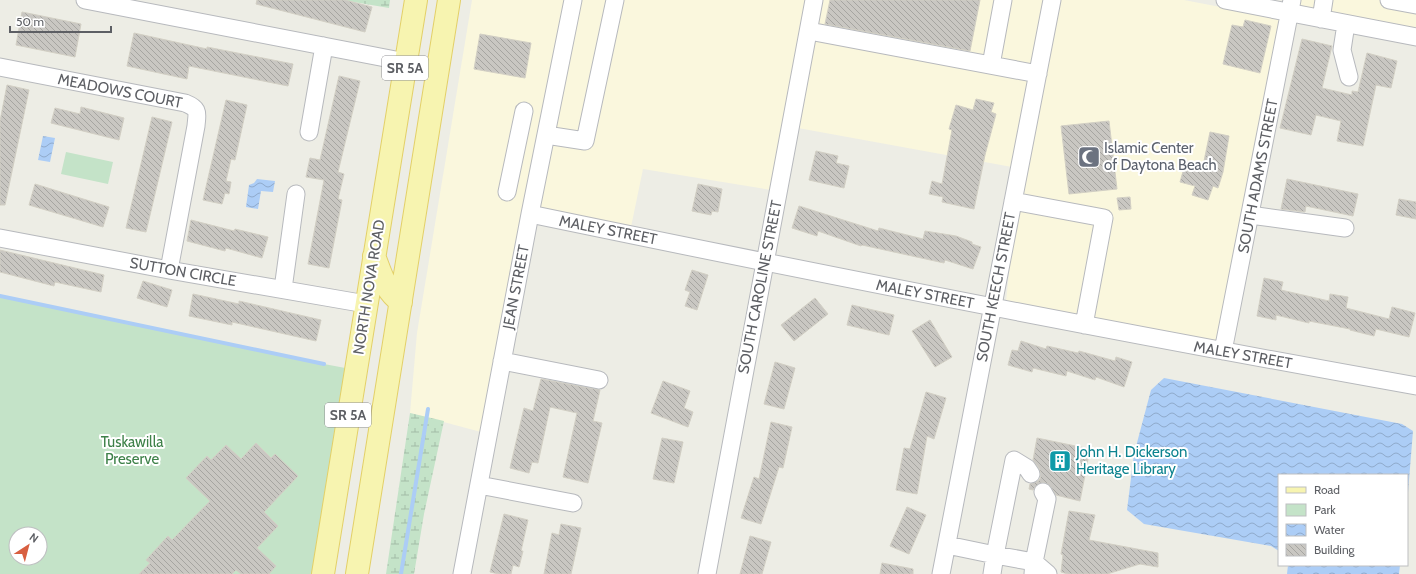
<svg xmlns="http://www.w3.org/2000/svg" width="1416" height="574" viewBox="0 0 1416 574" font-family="Cabin,sans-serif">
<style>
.commercial{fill:#faf7dd}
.wetland{fill:url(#wetland-marsh)}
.green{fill:#c4e3c8;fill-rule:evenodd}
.water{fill:url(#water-waves)}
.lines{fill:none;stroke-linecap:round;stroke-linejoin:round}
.stream{stroke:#accdf6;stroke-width:4}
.building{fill:url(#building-back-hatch);stroke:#d2cfc4}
.minor-casing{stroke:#b7b9bd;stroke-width:19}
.major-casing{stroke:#e3d068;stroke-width:24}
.minor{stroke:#fff;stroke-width:17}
.major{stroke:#f7f4b0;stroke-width:22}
.labels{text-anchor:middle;stroke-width:4;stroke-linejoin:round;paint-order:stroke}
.shield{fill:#fff;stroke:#8e8f92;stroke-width:1}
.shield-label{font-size:14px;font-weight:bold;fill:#5d5f64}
.street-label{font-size:15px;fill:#5d5f64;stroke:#fff}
.worship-label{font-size:15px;fill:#5b616d;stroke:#fff;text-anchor:start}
.park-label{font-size:15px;fill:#3e8149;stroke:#fff}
.culture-label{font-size:15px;fill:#0d838f;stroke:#fff;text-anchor:start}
</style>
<defs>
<pattern id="wetland-marsh" width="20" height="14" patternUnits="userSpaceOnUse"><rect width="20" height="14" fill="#c4e3c8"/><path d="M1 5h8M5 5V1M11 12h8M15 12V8" fill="none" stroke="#a2bba6"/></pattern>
<pattern id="water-waves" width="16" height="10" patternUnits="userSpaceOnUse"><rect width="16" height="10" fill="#accdf6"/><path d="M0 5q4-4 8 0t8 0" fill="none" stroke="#8faacb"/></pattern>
<pattern id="building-back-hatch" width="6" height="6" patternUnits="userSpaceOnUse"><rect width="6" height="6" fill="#c9c7c2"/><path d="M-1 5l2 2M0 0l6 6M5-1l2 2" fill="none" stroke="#a6a5a1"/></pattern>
</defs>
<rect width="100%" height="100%" fill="#edede5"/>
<path class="commercial" d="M472 0H566L481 432 410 413 417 333Z
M580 0H807L771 190 643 169 631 227 538 208Z
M822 0H1045L1012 167 798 128Z
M1059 0H1184L1282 19 1218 342 1006 302 1013 235Z
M1300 0H1416V29L1299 6Z"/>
<path class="wetland" d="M342 0H390L389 8Z
M410 413 444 421 424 514 414 574H386Z"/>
<path class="green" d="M66 152 113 162 108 184 61 174Z
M0 296 324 364 356 370 323 574H0ZM16 534H40V558H16Z"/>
<path class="water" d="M43 136 55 138 50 162 38 160Z
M257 179 275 181 273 192 261 191 258 209 246 207 249 185 254 183Z
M1164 378 1402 424 1413 431 1407 505V475H1279V551L1271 546 1144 524 1127 510 1134 454 1151 390Z
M1288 565H1400L1399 574H1287Z"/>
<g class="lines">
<path class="stream" d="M0 296 324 364
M401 574 428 409"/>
</g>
<path class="building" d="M257 0H345L372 7 365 32 256 4Z
M830 0H980L970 51 825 24Z
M22 12 81 24 75 57 16 45Z
M1245 20 1271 26 1260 73 1223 64 1232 25 1243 27Z
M134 33 207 49V47L293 64 288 86 189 66 187 79 127 66Z
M480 34 531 43 525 78 474 69Z
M1302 39 1332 46 1322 88 1352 95V91L1358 92 1367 53 1397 61 1391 88 1376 85 1363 146 1337 141 1341 121 1316 115 1311 135 1280 128Z
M339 76 360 81 338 172 344 174 338 199 342 200 329 268 308 264 324 180 306 177 310 158 320 160Z
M7 85 29 90 5 205H0V121Z
M976 99 994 103 991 112 996 114 985 155 974 209 942 202 943 197 929 194 932 181 942 184 952 130 949 129 956 105 973 110Z
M226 100 247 105 235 160 231 159 226 181 231 182 229 194 225 193 222 204 203 200Z
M81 107 124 118 119 140 51 123 55 108 80 114Z
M152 117 172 122 146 232 126 228Z
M1109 121 1117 189 1069 194 1061 126Z
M1210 132 1229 136 1223 172 1218 188 1213 186 1208 200 1192 195 1195 186 1180 182 1186 161 1203 166Z
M816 151 838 156 836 163 849 166 844 188 809 180Z
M1287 179 1358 194 1353 216 1306 206 1305 212 1281 209Z
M35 184 109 207 103 227 29 205Z
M698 184 722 189 718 212 712 211 711 215 692 211Z
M1130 197 1131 209 1119 210 1117 198Z
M1399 199 1416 202V219L1396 215Z
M799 206 878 231 879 228 923 239 925 231 956 236 972 242V244L981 247 973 269 945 260 944 263 862 245 861 246 818 231 817 236 792 228Z
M191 220 234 231 235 229 268 237 262 258 226 248 225 251 187 241Z
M0 250 104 275 101 292 55 282 54 286 0 272Z
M692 270 708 275 697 310 685 306 690 292 685 290Z
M1264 278 1283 282 1281 290 1329 301 1330 294 1348 297 1346 308 1389 319 1392 307 1415 313 1409 337 1376 329 1374 336 1350 330V329L1309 321V323L1276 315V320L1257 316Z
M143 281 172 290 167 307 137 298Z
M193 294 239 304V301L321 320 316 341 232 322V325L189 316Z
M815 298 828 314 794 341 781 325Z
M852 305 894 315 889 335 847 325Z
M930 320 952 357 935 367 912 331Z
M1021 341 1046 349 1047 346 1078 353 1079 351 1115 361 1116 357 1132 362 1124 387 1096 377 1095 380 1067 371 1066 376 1033 368 1032 372 1008 365 1012 350 1018 351Z
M775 362 795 368 784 409 764 404Z
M541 379 600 390 593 421 602 423 588 483 563 477 577 413 550 407 538 463 532 462 529 473 510 468 524 408 533 411Z
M663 381 690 391 684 408 693 412 688 427 651 413Z
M926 392 946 398 934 439 927 436 917 494 896 490 904 448 910 449Z
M771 422 792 427 783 468 779 467 761 524 741 518 754 477 759 479Z
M662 438 683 442 674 483 653 479Z
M1037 438 1090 449 1080 501 1056 495 1051 487 1048 484 1043 482 1038 484 1033 490 1029 489 1030 484 1037 482 1040 479 1041 474 1039 468 1033 460Z
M256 443 271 458 275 454 298 476 264 512 278 526 257 548 276 566 269 574H241L236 570 232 574H139L150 563 146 560 168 536 172 540 210 501 186 478 207 456 211 460 226 445 241 459Z
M907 507 926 515 909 554 890 546Z
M1069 511 1095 515 1089 540 1158 553V567L1140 564 1107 574H1068L1061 572 1063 555 1061 554Z
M504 514 528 520 521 551H523L519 567 513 565 511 574H499L490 572Z
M561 524 581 528 571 574H544L552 533 559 535Z
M750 536 771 542 762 574H740Z
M882 563 913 569V574H880Z"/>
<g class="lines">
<g class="minor-casing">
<path id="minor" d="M85 0 406 62
M1225 0 1416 37
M1389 0 1416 5
M1321 19 1324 0
M1346 24 1342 50 1349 77
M809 31 1038 74
M991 65 1003 0
M0 67 185 103C200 109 197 113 196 126L169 270
M309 132 324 46
M546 135 585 141 615 0
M507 192 524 111
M1013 201 1104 218 1084 325
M530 214C824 275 1120 333 1416 386
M1250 215 1345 228
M0 238 169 270 366 304
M283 289 296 194
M1223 351 1292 0
M502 361 599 380
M1031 474 1027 468 1014 460 995 555 1034 562 1033 574
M479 485 573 503
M1043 492 1047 499 1034 562 1048 574
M947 545 995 555 992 574
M462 574 530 214 573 0
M707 574 814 0
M941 574 1052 0"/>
</g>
<g class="major-casing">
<path id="major" d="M374 256C381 273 385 291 401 302
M323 574 416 0
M357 574 449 0"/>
</g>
<use href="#minor" class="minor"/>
<use href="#major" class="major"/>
</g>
<defs>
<g id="mosque-square" transform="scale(1.15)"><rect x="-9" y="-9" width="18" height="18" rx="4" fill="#6b7280" stroke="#fff"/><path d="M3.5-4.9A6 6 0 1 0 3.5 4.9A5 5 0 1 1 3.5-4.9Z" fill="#fff"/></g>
<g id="building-square" transform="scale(1.15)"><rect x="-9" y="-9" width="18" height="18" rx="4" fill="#0f9aa8" stroke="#fff"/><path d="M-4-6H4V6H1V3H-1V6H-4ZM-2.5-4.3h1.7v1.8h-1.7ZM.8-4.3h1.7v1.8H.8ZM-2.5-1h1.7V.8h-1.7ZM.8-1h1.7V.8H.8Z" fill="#fff"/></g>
</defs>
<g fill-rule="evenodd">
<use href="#mosque-square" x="1089" y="157"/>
<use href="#building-square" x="1060" y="461"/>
</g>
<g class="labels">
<g class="shield">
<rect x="382" y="56" width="46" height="24" rx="3"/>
<rect x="325" y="403" width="46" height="24" rx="3"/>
</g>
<g class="shield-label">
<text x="405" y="73">SR 5A</text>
<text x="348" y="420">SR 5A</text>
</g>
<g class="street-label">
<text transform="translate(120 91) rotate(11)" y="5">MEADOWS COURT</text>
<text transform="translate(1258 176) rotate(-79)" y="5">SOUTH ADAMS STREET</text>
<text transform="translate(608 230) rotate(11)" y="5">MALEY STREET</text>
<text transform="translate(183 272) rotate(10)" y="5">SUTTON CIRCLE</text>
<text transform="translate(369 287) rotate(-81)" y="5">NORTH NOVA ROAD</text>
<text transform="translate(516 287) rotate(-79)" y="5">JEAN STREET</text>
<text transform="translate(760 287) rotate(-79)" y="5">SOUTH CAROLINE STREET</text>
<text transform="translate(996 287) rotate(-79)" y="5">SOUTH KEECH STREET</text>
<text transform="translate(925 294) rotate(11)" y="5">MALEY STREET</text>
<text transform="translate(1243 355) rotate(10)" y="5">MALEY STREET</text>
</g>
<g class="worship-label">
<text x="1104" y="153">Islamic Center<tspan x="1104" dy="17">of Daytona Beach</tspan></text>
</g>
<g class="park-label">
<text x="132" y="447">Tuskawilla<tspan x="132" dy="17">Preserve</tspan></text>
</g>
<g class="culture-label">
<text x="1076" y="457">John H. Dickerson<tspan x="1076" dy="17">Heritage Library</tspan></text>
</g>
</g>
<rect x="1278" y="474" width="130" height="92" fill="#ffffff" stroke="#bebfc1"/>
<rect x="1286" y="487" width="20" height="6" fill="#f7f4b0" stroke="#bebfc1"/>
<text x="1314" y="494" font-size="12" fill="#5d5f64">Road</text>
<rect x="1286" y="504" width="20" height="12" fill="#c4e3c8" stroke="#bebfc1"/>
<text x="1314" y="514" font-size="12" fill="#5d5f64">Park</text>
<rect x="1286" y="524" width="20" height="12" fill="url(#water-waves)" stroke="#bebfc1"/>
<text x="1314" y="534" font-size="12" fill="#5d5f64">Water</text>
<rect x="1286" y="544" width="20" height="12" fill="url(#building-back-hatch)" stroke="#bebfc1"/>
<text x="1314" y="554" font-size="12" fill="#5d5f64">Building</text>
<g transform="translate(28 546) rotate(36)"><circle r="19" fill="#ffffff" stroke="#bebfc1"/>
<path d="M0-3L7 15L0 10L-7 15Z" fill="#d85f40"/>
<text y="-6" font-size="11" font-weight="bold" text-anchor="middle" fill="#5d5f64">N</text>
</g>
<path d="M10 26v6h101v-6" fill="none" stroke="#5d5f64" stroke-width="2"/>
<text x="16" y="26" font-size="12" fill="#5d5f64" stroke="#ffffff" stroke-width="3" paint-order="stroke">50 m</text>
</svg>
